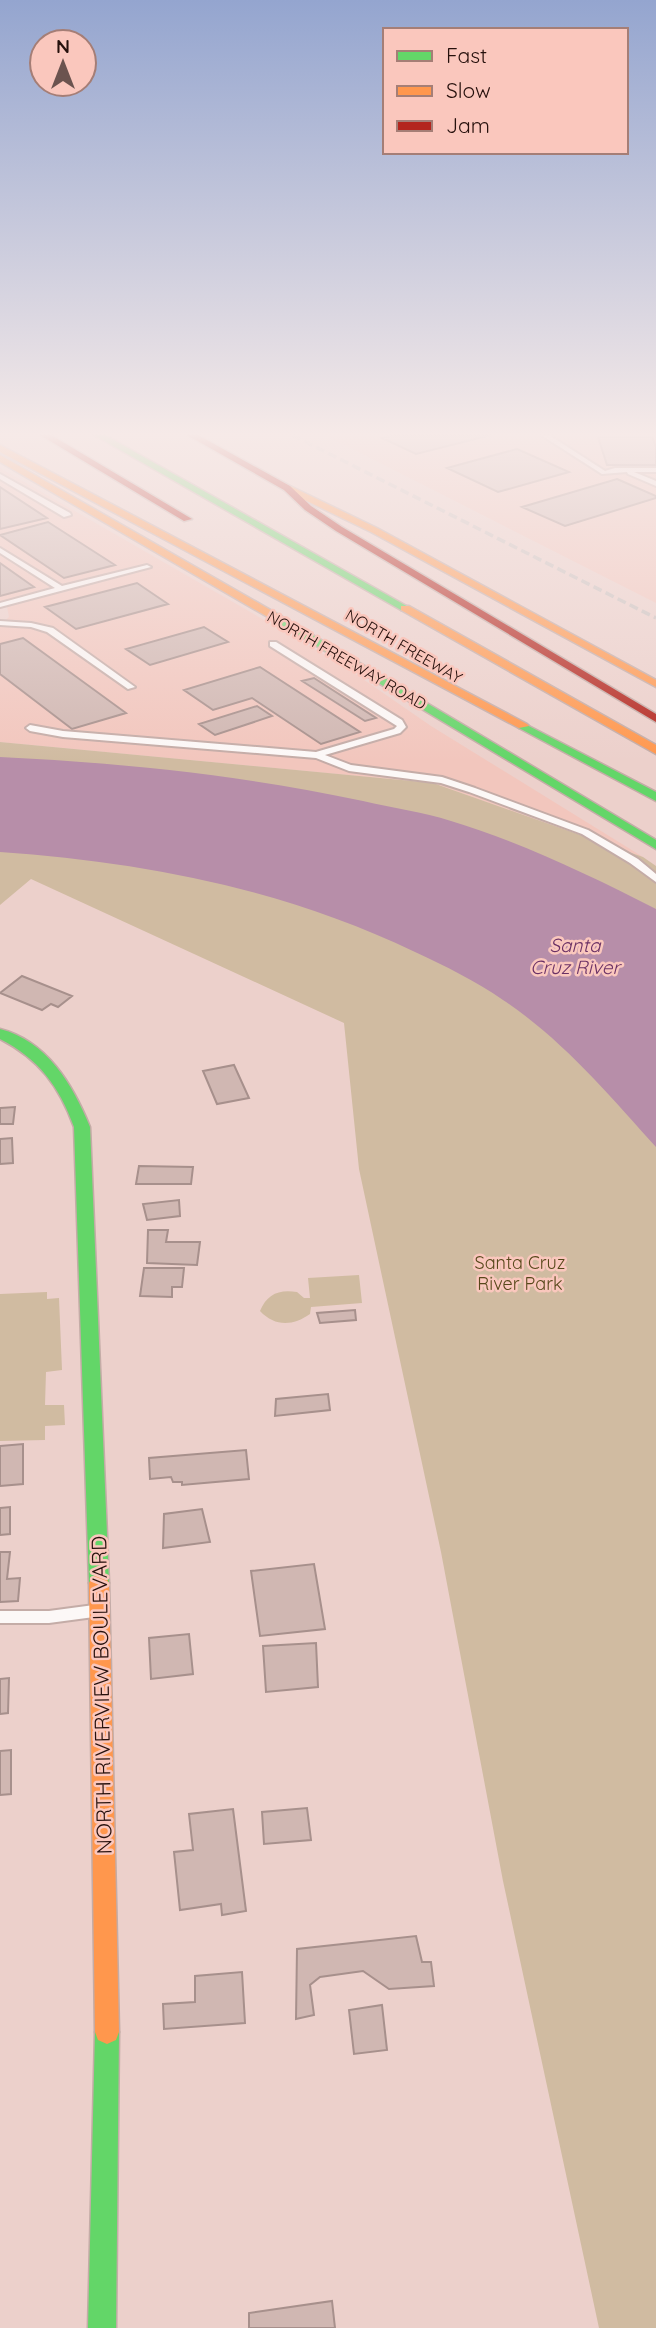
<svg xmlns="http://www.w3.org/2000/svg" width="656" height="2328" viewBox="0 0 656 2328" font-family="Quicksand,sans-serif">
<style>
.built{fill:#f2c6bd}
.green{fill:#d0bba1}
.water{fill:#b78ea9}
.building{fill:#d0b7b2;stroke:#a7908c;stroke-width:2}
.lines{fill:none;stroke-linecap:round;stroke-linejoin:round}
.lane-casing{stroke:#c4aca7;stroke-width:4}
.fast-casing{stroke:#c4aca7;stroke-width:3}
.slow-casing{stroke:#c4aca7;stroke-width:3}
.jam-casing{stroke:#c4aca7;stroke-width:3}
.lane{fill:#fcf8f7;fill-rule:evenodd}
.fast{fill:#63d668;fill-rule:evenodd}
.slow{fill:#ff974d;fill-rule:evenodd}
.jam{fill:#b3261e;fill-rule:evenodd}
.rail{stroke:#c9c1bf;stroke-width:3.5;stroke-dasharray:9 4.5;stroke-linecap:butt}
.labels{text-anchor:middle;stroke-width:5;stroke-linejoin:round;paint-order:stroke}
.far-street-label{font-size:16px;fill:#26100c;stroke:#fac7bd}
.park-label{font-size:18px;fill:#57481a;stroke:#fac7bd}
.water-label{font-size:19px;font-style:italic;fill:#6a3065;stroke:#fac7bd}
.near-street-label{font-size:21px;fill:#26100c;stroke:#fac7bd}
</style>
<rect width="100%" height="100%" fill="#ecd0cb"/>
<path class="built" d="M325 435H656V603Z
M0 468 344 666 431 726 643 857 433 783 0 742V625L9 617 7 607 0 605Z"/>
<path class="green" d="M0 742 433 783 643 857 656 866V2328H599L503 1881 441 1552 359 1169 344 1023 31 879 0 905Z
M359 1275 362 1303 311 1307 310 1314C293 1326 275 1327 260 1311 267 1294 279 1289 297 1292L304 1298H310L308 1278Z
M47 1292V1299L59 1298 62 1370 46 1372 45 1405H64L65 1425 45 1426V1440L0 1441V1294Z"/>
<path class="water" d="M0 757C125 763 240 775 363 801 392 808 423 812 451 821 523 843 589 875 656 909V1147C609 1095 562 1039 503 1000 476 981 445 966 415 952 284 889 144 862 0 852Z"/>
<path class="building" d="M394 435H491L416 454 382 438Z
M598 437H652L656 447V465H607Z
M517 449 569 472 498 492 447 468Z
M617 479 656 496V498L565 526 522 507Z
M0 487 47 518 0 529Z
M48 522 115 565 64 578 0 535Z
M0 563 34 587 0 596Z
M137 583 168 604 76 629 45 607Z
M204 627 228 642 150 665 126 649Z
M23 638 126 713 72 729 0 674V644Z
M260 667 360 732 321 744 252 698 213 710 184 690Z
M314 678 376 718 365 721 302 681Z
M257 706 272 716 215 735 199 724Z
M22 976 72 996 58 1007 51 1004 42 1010 0 993Z
M234 1065 249 1098 217 1104 203 1071Z
M15 1107 13 1124H0V1108Z
M12 1138 13 1163 0 1164V1139Z
M139 1166 193 1167 191 1184H136Z
M179 1200 180 1216 147 1220 143 1204Z
M148 1230H168L166 1242H200L197 1265 147 1263Z
M144 1268H184L182 1287H172V1297L140 1296Z
M355 1310 356 1320 320 1323 317 1313Z
M328 1394 330 1410 275 1416 276 1399Z
M23 1444V1484L0 1486V1446Z
M246 1450 249 1479 182 1485V1482H173L171 1477 150 1479 149 1458Z
M10 1507V1534L0 1535V1508Z
M202 1509 210 1542 163 1548 164 1514Z
M0 1552H10L7 1579 20 1578 18 1601 0 1602Z
M314 1564 325 1629 260 1636 251 1571Z
M189 1634 193 1674 151 1679 149 1638Z
M316 1643 318 1687 266 1692 263 1646Z
M9 1678 8 1713 0 1714V1679Z
M11 1750V1794L0 1795V1751Z
M307 1808 311 1840 264 1844 262 1812Z
M233 1809 246 1911 222 1915 221 1904 180 1910 174 1852 193 1850 189 1814Z
M416 1936 422 1962H431L434 1986 389 1989 363 1971 320 1977 310 1985 314 2015 296 2019 297 1949Z
M242 1972 245 2023 164 2029 163 2004 195 2002V1976Z
M382 2005 387 2050 354 2054 349 2010Z
M332 2301 335 2328H249V2313Z"/>
<g class="lines">
<g class="lane-casing">
<path id="lane" d="M541 435H549L605 471 615 468H656V472H634L656 481V486L628 474 627 472 602 474Z
M0 474 70 513 71 515 64 517 0 479Z
M0 548 62 586 147 565 151 567 0 607V603L55 588 0 553Z
M0 621 31 623 53 628 135 687 128 689 47 632 31 627 0 625Z
M270 642H276L402 720 406 727 400 733 325 755 351 765 442 777 475 788 588 830 638 859 656 874V882L630 863 582 834 469 792 441 783 349 771 316 758 63 737 30 731 26 728 30 725 63 731 316 752 394 729 397 726 270 646Z
M94 1605 100 1607 102 1611 100 1615 94 1617 49 1623H0V1611H49Z"/>
</g>
<g class="fast-casing">
<path id="fast" d="M94 435H105L410 608 401 610Z
M273 616H281L656 840V849L273 620Z
M523 723 656 792V801L519 728V724Z
M0 1029C47 1041 73 1085 90 1127L109 1583 106 1589 99 1591 92 1589 89 1583 74 1127C59 1086 39 1059 0 1039Z
M107 2020 116 2024 119 2032 116 2328H88L95 2032 98 2024Z"/>
</g>
<g class="slow-casing">
<path id="slow" d="M0 445 527 724 529 726 519 728 0 452Z
M0 455 281 616 282 618 273 620 0 462Z
M284 486H290L377 528 656 680V687L371 532 284 490Z
M401 606H409L656 745V754L401 610Z
M99 1575 106 1577 109 1583 119 2032 116 2040 107 2044 98 2040 95 2032 89 1583 92 1577Z"/>
</g>
<g class="jam-casing">
<path id="jam" d="M40 435H51L192 519 184 521Z
M187 435H198L290 486 311 506 342 527 656 714V722L336 531 305 510 284 490Z"/>
</g>
<use href="#lane" class="lane"/>
<use href="#fast" class="fast"/>
<use href="#slow" class="slow"/>
<use href="#jam" class="jam"/>
<path class="rail" d="M292 435 656 618"/>
</g>
<linearGradient id="sky" x2="0" y2="1"><stop stop-color="#94a5cf"/><stop offset="0.57" stop-color="#f6eae8"/><stop offset="1" stop-color="#f6eae8" stop-opacity="0"/></linearGradient>
<rect width="656" height="761" fill="url(#sky)"/>
<g class="labels">
<g class="far-street-label">
<text transform="translate(404 646) rotate(30)" y="6">NORTH FREEWAY</text>
<text transform="translate(347 660) rotate(30)" y="6">NORTH FREEWAY ROAD</text>
</g>
<g class="park-label">
<text x="520" y="1269">Santa Cruz<tspan x="520" dy="21">River Park</tspan></text>
</g>
<g class="water-label">
<text x="575" y="952">Santa<tspan x="575" dy="22">Cruz River</tspan></text>
</g>
<g class="near-street-label">
<text transform="translate(102 1695) rotate(-91)" y="7">NORTH RIVERVIEW BOULEVARD</text>
</g>
</g>
<rect x="383" y="28" width="245" height="126" fill="#fac7bd" stroke="#a57e76" stroke-width="2"/>
<rect x="397" y="51" width="35" height="10" fill="#63d668" stroke="#a57e76" stroke-width="2"/>
<text x="446" y="63" font-size="21" fill="#26100c">Fast</text>
<rect x="397" y="86" width="35" height="10" fill="#ff974d" stroke="#a57e76" stroke-width="2"/>
<text x="446" y="98" font-size="21" fill="#26100c">Slow</text>
<rect x="397" y="121" width="35" height="10" fill="#b3261e" stroke="#a57e76" stroke-width="2"/>
<text x="446" y="133" font-size="21" fill="#26100c">Jam</text>
<g transform="translate(63 63)"><circle r="33" fill="#fac7bd" stroke="#a57e76" stroke-width="2"/>
<path d="M0-5L12 26L0 18L-12 26Z" fill="#6b534f"/>
<text y="-10" font-size="19" font-weight="bold" text-anchor="middle" fill="#26100c">N</text>
</g>
</svg>
